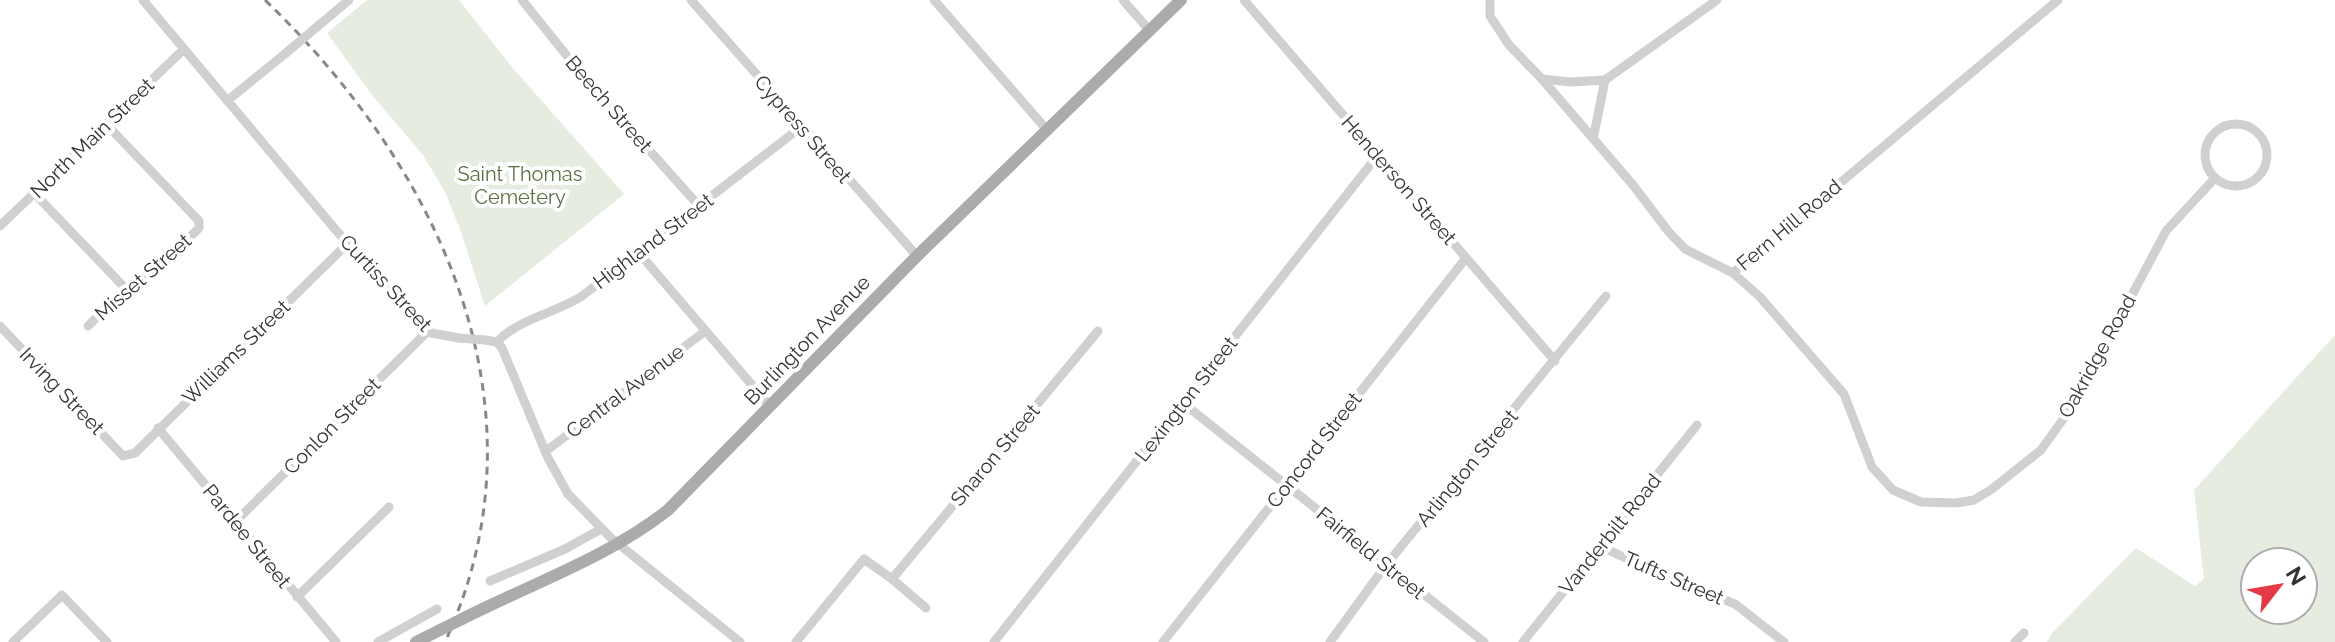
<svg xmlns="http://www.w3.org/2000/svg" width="2335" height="642" viewBox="0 0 2335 642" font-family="Raleway,sans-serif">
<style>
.green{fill:#e6ecdf;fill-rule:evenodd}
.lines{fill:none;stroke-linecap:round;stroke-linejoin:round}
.minor{stroke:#d0d0d0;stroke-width:9}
.major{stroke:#ababab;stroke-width:12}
.rail{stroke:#888;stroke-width:3;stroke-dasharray:8 6;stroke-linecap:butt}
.minor-bridge{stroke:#d0d0d0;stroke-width:9}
.major-bridge{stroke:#ababab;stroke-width:12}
.labels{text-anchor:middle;stroke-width:8;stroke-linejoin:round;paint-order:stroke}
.street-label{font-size:20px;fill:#333;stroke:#fff}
.park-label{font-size:20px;fill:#56703f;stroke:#fff}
</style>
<rect width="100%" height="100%" fill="#fff"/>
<path class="green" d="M367 0H459L511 66 624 194 485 306 460 229 445 192 423 155 372 95 327 33Z
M2335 335V642H2047L2052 633 2136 548 2195 586 2204 579 2194 490ZM2303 562V610H2255V562Z"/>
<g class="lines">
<path class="minor" d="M143 0 335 229 407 309 431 333 459 338
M522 0 584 77 699 206
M691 0 917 256
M934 0 1047 130
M1123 0 1149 30
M1244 0 1555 361
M1490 0V16L1509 45 1542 79 1633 185 1668 231 1685 249 1733 273 1760 297 1844 394 1872 467 1893 490 1921 502 1956 503 1974 500 1992 489 2041 450 2074 404 2166 231 2215 178
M318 26 349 0
M1542 79 1571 82 1605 80
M227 101 286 53
M2205 155a31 31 0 1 1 62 0a31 31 0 1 1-62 0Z
M1593 139 1605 80 1717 0
M34 193 126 289
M0 226 184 49
M639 253 770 406
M1733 273 2058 0
M0 326 123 456 135 453 348 243
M88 326 126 289 143 283 199 228V221L106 124
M485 340 497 342 502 348 548 458 568 494 611 538 740 642
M497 342C518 319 556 313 582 296L801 127
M1183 403 1484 642
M158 428 336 642
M546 451 704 332
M235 522 428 331
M1600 546 1664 576 1735 604 1784 642
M892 579 1098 331
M490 581 565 549 601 529
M297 597 389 507
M13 642 62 595 107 642
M378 642 437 609
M796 642 864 559 892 579 926 608
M994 642 1378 155
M1163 642 1466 258
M1330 642 1386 565 1606 296
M1523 642 1697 425
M2015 642 2024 633"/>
<path class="major" d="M462 619C531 584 607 558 668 510L917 256 1181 0
M416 642 440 630"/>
<path class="rail" d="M265 0C438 166 554 407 445 642"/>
<path class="minor-bridge" d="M286 53 318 26
M459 338 485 340"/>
<path class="major-bridge" d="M440 630 462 619"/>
</g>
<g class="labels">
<g class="street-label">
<text transform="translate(609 104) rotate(49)" y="7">Beech Street</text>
<text transform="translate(803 129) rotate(49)" y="7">Cypress Street</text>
<text transform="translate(92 138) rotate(-44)" y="7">North Main Street</text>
<text transform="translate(1399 180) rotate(49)" y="7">Henderson Street</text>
<text transform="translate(1789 225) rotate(-40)" y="7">Fern Hill Road</text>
<text transform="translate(653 241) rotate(-37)" y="7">Highland Street</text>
<text transform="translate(143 277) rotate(-41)" y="7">Misset Street</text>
<text transform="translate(386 283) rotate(47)" y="7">Curtiss Street</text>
<text transform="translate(807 340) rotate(-46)" y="7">Burlington Avenue</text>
<text transform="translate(236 352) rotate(-44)" y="7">Williams Street</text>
<text transform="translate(2097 356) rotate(-61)" y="7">Oakridge Road</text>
<text transform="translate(62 391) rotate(46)" y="7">Irving Street</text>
<text transform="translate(625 391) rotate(-37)" y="7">Central Avenue</text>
<text transform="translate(1186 399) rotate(-52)" y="7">Lexington Street</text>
<text transform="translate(332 426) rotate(-45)" y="7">Conlon Street</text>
<text transform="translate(1314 450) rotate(-52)" y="7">Concord Street</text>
<text transform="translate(995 455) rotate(-50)" y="7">Sharon Street</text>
<text transform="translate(1467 468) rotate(-50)" y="7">Arlington Street</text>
<text transform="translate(1610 534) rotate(-51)" y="7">Vanderbilt Road</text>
<text transform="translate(247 536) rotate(51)" y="7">Pardee Street</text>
<text transform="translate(1371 553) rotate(39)" y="7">Fairfield Street</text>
<text transform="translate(1674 578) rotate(23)" y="7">Tufts Street</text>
</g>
<g class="park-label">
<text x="520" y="181">Saint Thomas<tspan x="520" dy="23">Cemetery</tspan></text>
</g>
</g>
<g transform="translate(2279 586) rotate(59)"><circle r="38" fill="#ffffff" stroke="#adadad" stroke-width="2"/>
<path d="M0-6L14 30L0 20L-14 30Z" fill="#e63946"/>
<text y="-12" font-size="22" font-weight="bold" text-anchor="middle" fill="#333333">N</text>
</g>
</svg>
